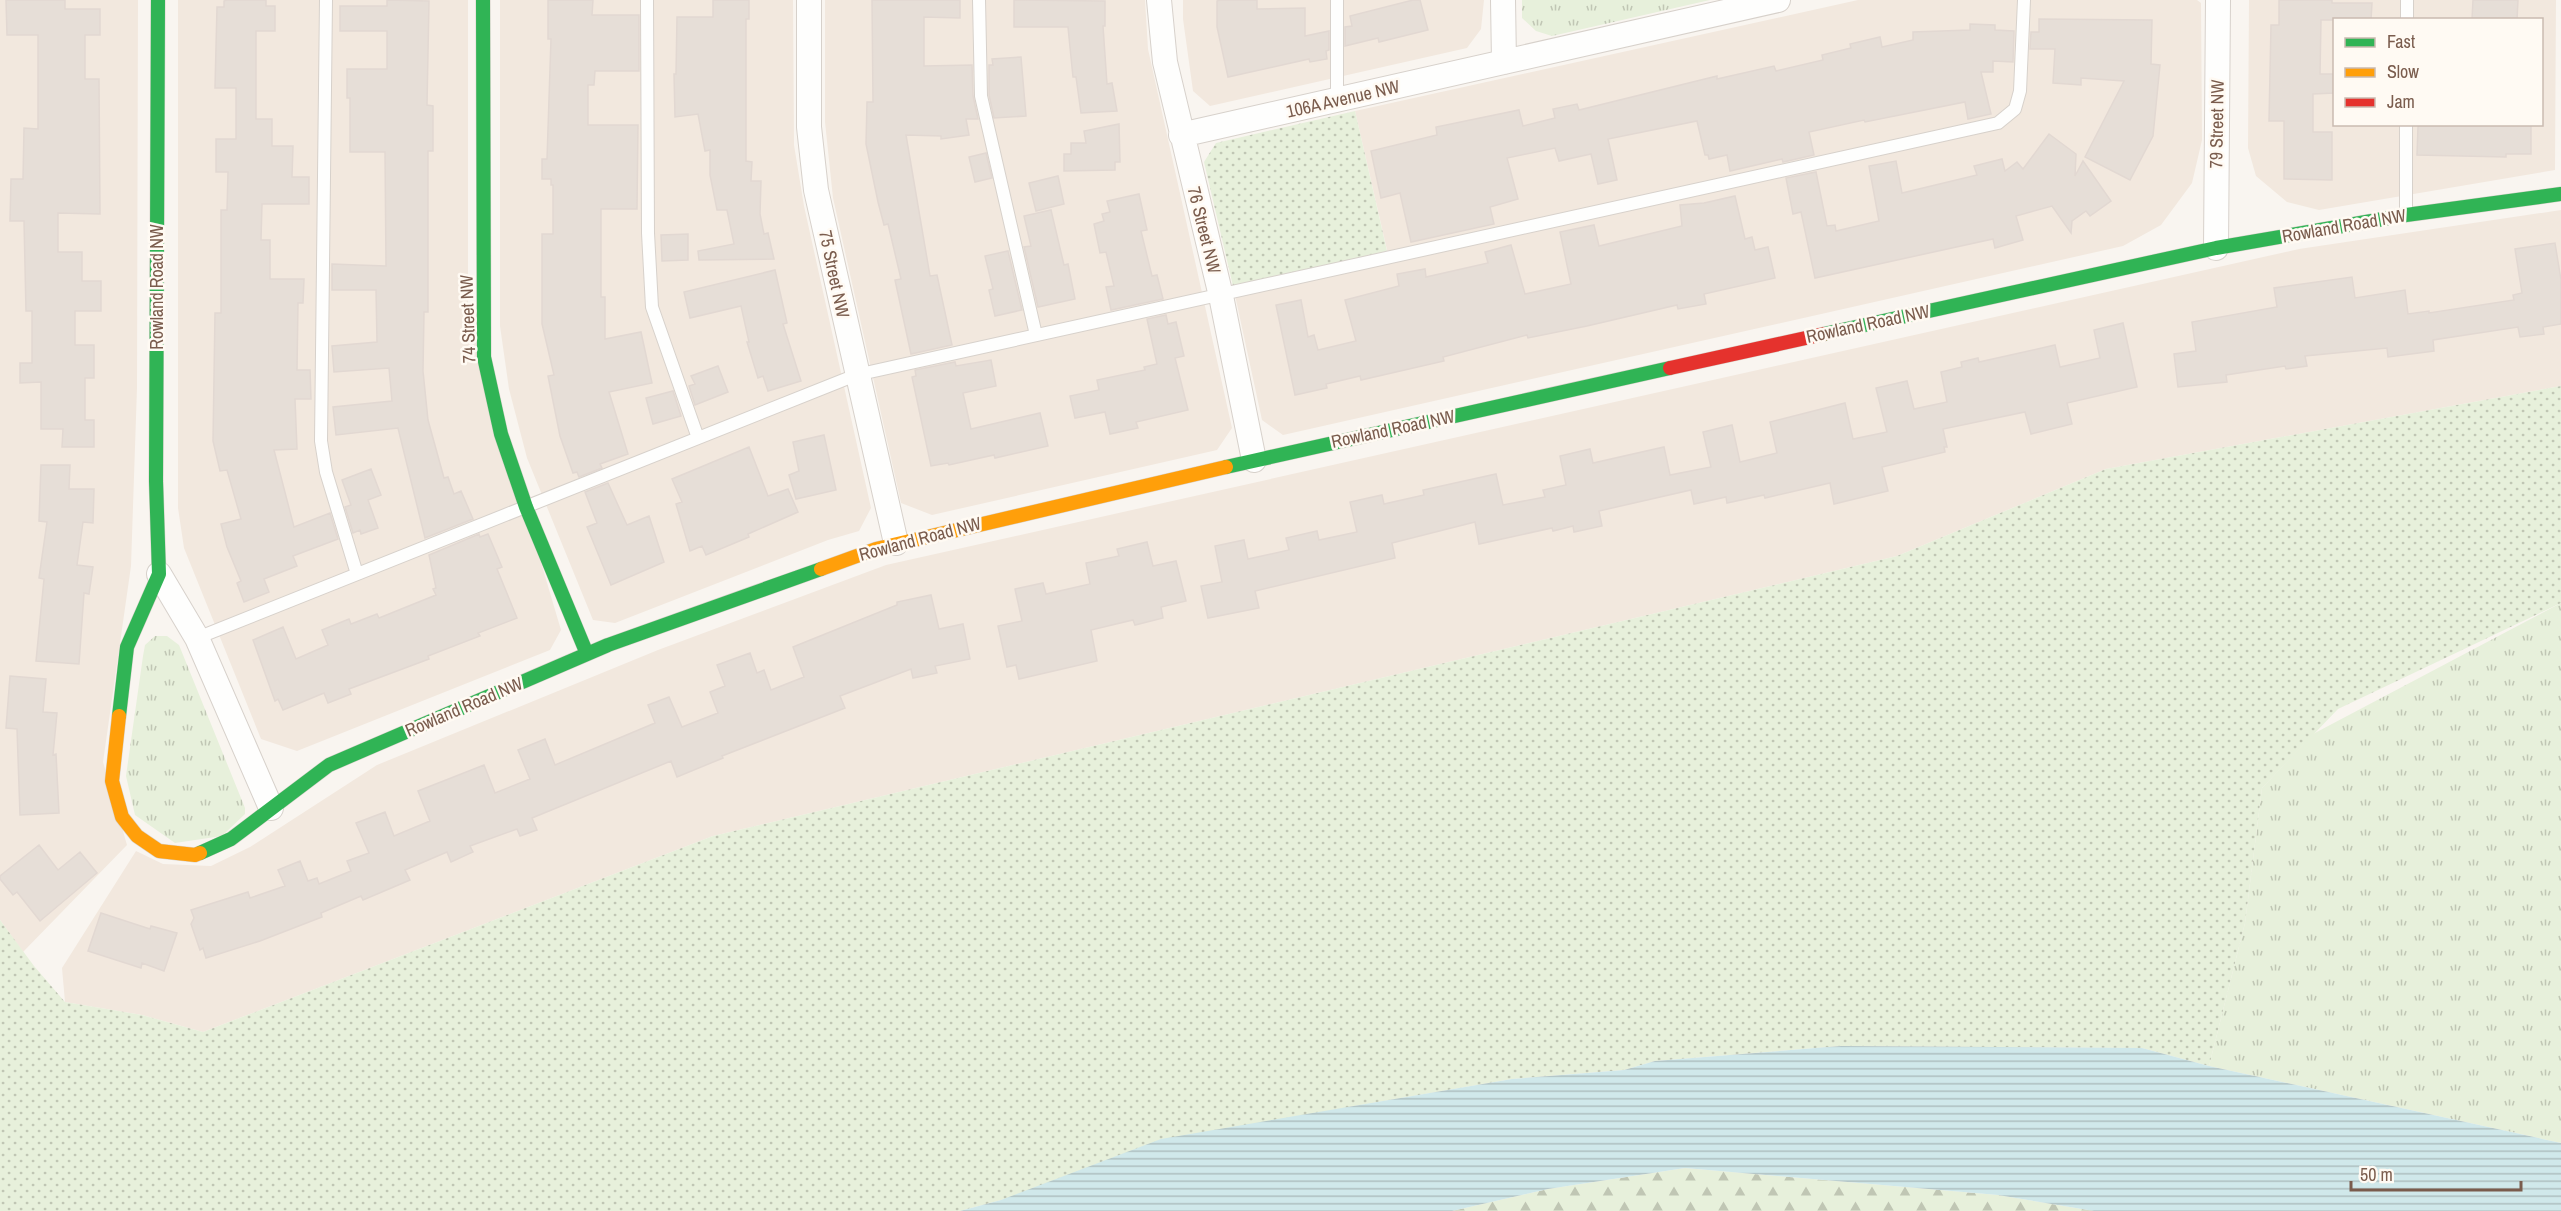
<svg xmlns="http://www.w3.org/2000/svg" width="2561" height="1211" viewBox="0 0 2561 1211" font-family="'Archivo Narrow',sans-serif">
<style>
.residential{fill:#f2e8de;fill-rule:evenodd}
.grass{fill:url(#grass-tufts)}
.forest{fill:url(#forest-firs)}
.park{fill:url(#park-dots)}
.water{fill:url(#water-rules)}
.building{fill:#e6ded7;stroke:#e2d8d2;stroke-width:1.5}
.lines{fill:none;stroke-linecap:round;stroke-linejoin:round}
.lane-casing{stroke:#d7d1cb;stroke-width:14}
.street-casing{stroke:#d7d1cb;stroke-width:26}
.fast-casing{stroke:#d9d2cb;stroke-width:15}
.slow-casing{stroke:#d9d2cb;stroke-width:15}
.jam-casing{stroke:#d9d2cb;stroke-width:15}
.lane{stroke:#fefefd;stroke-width:12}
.street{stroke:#fefefd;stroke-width:24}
.fast{stroke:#30b455;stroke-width:14}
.slow{stroke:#ff9f0a;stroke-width:14}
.jam{stroke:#e5322d;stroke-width:14}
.labels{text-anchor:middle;stroke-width:5;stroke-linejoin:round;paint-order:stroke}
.street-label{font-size:18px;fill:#7a5c4d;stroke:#fffaf3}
</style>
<defs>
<pattern id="grass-tufts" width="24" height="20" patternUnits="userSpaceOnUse" patternTransform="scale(1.5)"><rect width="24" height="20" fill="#e7f0db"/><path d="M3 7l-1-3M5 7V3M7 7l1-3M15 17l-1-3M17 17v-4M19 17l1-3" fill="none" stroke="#c0c6b4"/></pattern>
<pattern id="forest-firs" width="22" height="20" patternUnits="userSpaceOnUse" patternTransform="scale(1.5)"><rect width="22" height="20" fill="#e7f0db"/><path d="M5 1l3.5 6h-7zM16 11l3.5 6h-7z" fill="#c0c6b4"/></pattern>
<pattern id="park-dots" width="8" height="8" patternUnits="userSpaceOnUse" patternTransform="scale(1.5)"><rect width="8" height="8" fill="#e7f0db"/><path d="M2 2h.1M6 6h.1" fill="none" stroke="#c0c6b4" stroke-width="1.8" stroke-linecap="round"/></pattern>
<pattern id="water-rules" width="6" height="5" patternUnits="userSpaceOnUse" patternTransform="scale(1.5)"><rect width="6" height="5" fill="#d0e8ea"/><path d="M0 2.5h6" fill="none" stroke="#aebfc0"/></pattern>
</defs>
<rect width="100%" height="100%" fill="#f9f5f0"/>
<path class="residential" d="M0 0H138L137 388 131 566 103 762 127 845 23 952 0 920Z
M178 0H468V316L561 630 550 650 297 751 261 739 184 548 178 508Z
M500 0H793L794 145 804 206 871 508 859 531 828 540 615 623 593 620 527 458 509 389 500 326Z
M825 0H1145L1148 49 1232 428 1217 450 932 515 901 503 833 198 825 122Z
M1183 0H1484L1481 29 1467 48 1210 106 1193 91 1183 19Z
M1858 0H2197L2201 3 2202 140 2192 183 2161 225 2123 246 1283 435 1262 420 1233 286 1387 250 1355 111Z
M2249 0H2556L2555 170 2319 210 2287 202 2256 176 2248 148ZM2334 20H2542V124H2334Z
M2561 210V386L2106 469 1897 556 713 836 203 1032 142 1015 65 1002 62 968 136 851 163 864 211 866 250 847 377 765 658 650 886 565 2299 249Z"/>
<path class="grass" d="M1522 0H1710L1552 36 1536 31 1522 18Z
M2561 603V1143L2209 1066 2245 923 2262 788 2313 734Z
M155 636H167L179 645 245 808V814L222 836 175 843 135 815 126 776 143 656 145 645Z"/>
<path class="forest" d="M1685 1168 1998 1195 2094 1211H1452L1548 1189Z"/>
<path class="park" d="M1355 111 1387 251 1233 286 1204 162 1216 143Z
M2561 386V603L2338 709 2262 788 2245 923 2209 1066 2142 1048 1841 1046 1655 1061 1624 1070 1512 1079 1349 1107 960 1211H0V920L34 966 65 1002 142 1015 203 1032 713 836 1897 556 2106 469Z"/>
<path class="water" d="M1841 1046 2142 1048 2209 1066 2561 1143V1211H2094L1998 1195 1685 1168 1548 1189 1452 1211H960L1001 1200 1161 1139 1512 1079 1624 1070 1655 1061Z"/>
<path class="building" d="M6 0H65V9H100V35H85V79H99L100 214 58 213V252H82V281H101V311H75V345H94V378H85V420H94V447H62L63 429H41V382L20 383V363H32V311H26L24 221H10L11 179H23L24 128 38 129V35H7Z
M227 0H266V6H275V31H256V119H272V146H293L292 177H309V204H262L261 240H270V279H304L303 303H298L297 370H310L311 399H295L297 449 274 450 294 527 330 513 338 539 293 556 297 566 264 579 269 592 244 602 237 583 241 581 227 547 221 524 241 519 227 470 220 471 213 441 215 313H221V210H227L228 172H216V139H236V88H215L217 7H224V1Z
M387 0 429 1 427 105 433 106V151H428V312H424L423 371 428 420 444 478 448 477 454 494 461 491 473 519 425 538 398 428 336 435 333 407 392 401 389 368 334 372 332 346 377 342 376 290H332V264L386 266 385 152H350V98H347V69H387V31H340V6H387Z
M548 0H593L592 15H639V71H595L594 85H588V125H638L637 209H601V297H605V339L641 332 652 383 609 392 628 454 600 464 602 468 579 477 577 472 573 473 560 436 548 376 554 375 542 324V234H553V185H551V179H542V159H547L551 39H548Z
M713 0H749V19H746V161L752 162 751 181H761L760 214 764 234 768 233 774 259 699 260 698 251 734 244 727 210H717L710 175V150L705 151 698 114 675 117 674 74H676L677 17H713Z
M872 0H960V18L924 17V66L972 65 973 96 978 119H966L969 135 941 139V136L906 135 930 276 937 275 952 345 911 354 895 280 901 279 888 224 884 225 878 202 866 144 867 102H873Z
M1014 0 1105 1V26H1103L1107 84 1112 83 1117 111 1081 113 1076 77H1073L1068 27H1014Z
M1220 0H1257V9L1305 8V36L1329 31V50L1326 51 1327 59 1310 62 1309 59 1228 77 1217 27V1Z
M1413 0H1420L1428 30 1379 42 1378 38 1345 46V27L1352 26 1350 16Z
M2279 0H2332V3H2372L2371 20H2321L2320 74H2334V93L2313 94V132H2332V180L2284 179V121H2269L2271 25H2279Z
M2473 0H2518L2517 20H2472Z
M2039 19 2152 20 2151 64 2160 65 2153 136 2130 180 2085 157 2124 81 2081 78V85L2053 83 2055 49H2030L2031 32H2039Z
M1970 24 1995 25V30L2014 31 2013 62 1993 61V72H1981L1991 114 1968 119 1965 102 1865 122 1864 120 1809 132 1814 155 1783 162 1782 159 1730 171 1727 155 1709 159 1708 155H1705L1697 121 1608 139 1617 180 1598 184 1591 154 1559 161 1555 148 1507 158 1518 199 1490 207 1494 224 1411 242 1400 193 1381 198 1371 151 1437 135 1436 127 1519 110 1523 126 1555 118 1553 109 1577 104 1579 110 1717 76V79L1774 66 1776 71 1823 60 1822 55 1851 48 1850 44 1880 37 1882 47 1913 40V32L1970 30Z
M1021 57 1026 116 994 118 989 95V65H993L992 59Z
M1119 124 1120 162H1115V170L1064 171V154H1071V143H1086L1084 131Z
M2420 124H2531V154H2506V157L2417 155 2418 127Z
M2049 134 2076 154 2075 176 2083 161 2111 201 2090 216 2086 211 2072 221 2071 233 2052 206 2016 216 2023 240 1995 248 1993 239 1815 278 1801 212 1793 214 1786 178 1816 172 1827 226 1835 225 1836 231 1879 221 1869 166 1896 161 1902 193 1977 175 1974 166 2002 159 2005 171 2017 162 2023 169Z
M986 153 992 178 975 182 969 157Z
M1058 176 1064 204 1036 211 1029 183Z
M1139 194 1147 230 1141 231 1152 276 1157 275 1163 299 1111 310 1106 287 1114 286 1106 252 1100 253 1094 224 1104 221 1102 214 1110 212 1107 201Z
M1735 196 1745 239 1752 237 1755 250 1768 247 1775 278 1704 294 1706 304 1678 309 1677 305 1587 326 1528 338 1527 335 1443 357 1444 361 1361 380 1360 376 1326 384 1327 388 1295 395 1276 305 1301 300 1308 337 1314 335 1318 350 1356 341 1345 300 1399 286 1397 274 1425 269 1426 277 1488 263 1485 252 1511 245 1525 294 1571 284 1560 232 1594 225 1599 246 1682 226 1680 205 1704 203Z
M1051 210 1064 265 1068 264 1075 299 1038 307 1024 247 1031 246 1024 216Z
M688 234V260L662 261 661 235Z
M2555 243 2561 280V324L2543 327 2544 334 2520 337 2518 327 2433 340 2434 351 2388 357 2387 348 2305 356 2307 366 2286 369 2285 366 2226 375 2227 382 2178 387 2174 354 2196 351 2192 322 2277 307 2274 288 2352 277 2355 298 2405 290 2408 314 2429 311V313L2514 300 2513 295 2522 293 2515 249Z
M1008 251 1022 310 995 316 989 290 993 289 985 256Z
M775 270 787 323 783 324 801 381 768 391 763 376 758 378 747 342H749L741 306 690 318 684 292Z
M1166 315 1168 324 1176 322 1184 356 1175 358 1188 410 1136 422 1138 428 1110 434 1105 412 1075 418 1070 396 1099 390 1097 380 1145 370 1144 367 1157 364 1147 319Z
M2123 323 2137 387 2067 403 2072 424 2031 434 2025 412 1943 429 1947 447H1944L1945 452 1882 467 1888 491 1834 504 1830 483 1765 498 1764 495 1727 503 1726 497 1694 504 1691 490 1599 511 1602 526 1574 532 1573 526 1553 531 1552 528 1479 544 1475 522 1392 543 1395 558 1255 591 1259 608 1208 618 1201 586 1222 582 1215 546 1244 540 1248 559 1289 550 1286 538 1317 531 1319 540 1357 532 1350 502 1382 495 1384 504 1424 495 1423 490 1496 474 1503 505 1545 497 1543 490 1566 485 1560 456 1590 449 1593 463 1664 447 1670 475 1711 467 1703 432 1732 425 1740 462 1777 453 1770 422 1845 403 1853 439 1887 432 1876 388 1907 381 1914 409 1947 402 1941 372 1962 367 1961 362 1978 358 1979 362 2055 345 2060 367 2100 358 2094 330Z
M991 360 996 386 963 393 971 429 1040 413 1048 446 995 458 994 455 949 465 948 463 931 466 912 377 916 376 915 370 955 362 956 366Z
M718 366 728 392 695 405 689 386 695 384 691 376Z
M673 391 681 416 653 424 646 398Z
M824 435 836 490 796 499 789 475 799 471 793 442Z
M749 447 768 496 788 489 798 512 748 534 749 537 706 555 702 546 690 551 676 504 682 502 672 479Z
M41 465H70L69 489H94L93 523 83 522 77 565 93 567 89 594 84 593 79 664 36 661 44 579 39 578 47 522 39 521Z
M371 469 381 495 368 500 378 528 361 534 360 530 353 533 345 507 351 505 342 480Z
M608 483 627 525 649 516 664 562 611 585 587 527 597 523 585 492Z
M479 534 480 537 488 534 502 567 497 569 517 618 478 633 480 636 428 656 429 659 349 689 351 694 328 703 324 693 283 710 278 699 275 701 253 640 283 627 296 659 328 645 322 630 349 619 351 624 377 614 379 618 436 595 433 589 436 588 429 555Z
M1147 542 1153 566 1176 561 1186 601 1161 607 1163 618 1135 625 1133 620 1091 630 1097 661 1019 679 1016 665 1007 667 998 626 1022 621 1015 589 1043 583 1046 594 1090 584 1086 563 1119 556 1117 549Z
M931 595 939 629 963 624 970 659 935 666 937 673 913 678 911 669 840 696 845 708 722 756 723 758 677 777 671 761 532 818 537 830 520 836 517 829 470 846 473 852 451 862 447 852 405 870 410 880 363 900 361 896 321 913 322 917 260 941 206 958 203 948 200 950 191 924 194 918 191 910 248 892 250 898 285 886 278 870 300 861 308 881 317 878 319 884 351 871 347 861 369 853 356 823 385 812 394 836 430 821 418 791 484 765 495 793 530 779 518 750 545 739 555 765 655 723 648 705 669 697 682 727 718 713 710 692 725 686 717 665 750 653 757 673 764 670 771 690 804 677 793 647 897 605V602Z
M10 676 46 679 43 712 57 713 53 755 56 754 59 813 20 815 17 729 6 728Z
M39 845 58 870 80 852 97 873 40 921 17 892 13 895 0 879V876Z
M101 913 150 929 151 926 177 933 164 971 142 963 141 968 88 951Z"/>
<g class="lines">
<g class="lane-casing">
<path id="lane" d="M326 0 321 441 326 472 357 574
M647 0 648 233 652 307 698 438
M979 0 981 96 1036 335
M2407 20V0
M1337 100V0
M2406 213V124
M197 638 856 375 1998 123 2015 109 2020 91 2024 0"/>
</g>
<g class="street-casing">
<path id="street" d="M809 0V127L816 190 896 543
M1159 0 1165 62 1221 296 1254 460
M1503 0 1504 62
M1181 135 1778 0
M2216 248 2218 0
M159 574 197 638 271 808"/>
</g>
<g class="fast-casing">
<path id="fast" d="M483 0 484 357 501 434 526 507 587 654
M1824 334 2216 248 2406 215 2561 194
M1226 467 1670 368
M119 716 127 647 159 574 156 481 158 0
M200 853 231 839 329 765 608 645 821 569"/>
</g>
<g class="slow-casing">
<path id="slow" d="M821 569 876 549 1226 467
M119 716 112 781 122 817 137 836 159 851 195 855 200 853"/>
</g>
<g class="jam-casing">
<path id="jam" d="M1670 368 1824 334"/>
</g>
<use href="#lane" class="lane"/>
<use href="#street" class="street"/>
<use href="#fast" class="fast"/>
<use href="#slow" class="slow"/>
<use href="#jam" class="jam"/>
</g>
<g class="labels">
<g class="street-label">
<text transform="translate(1343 99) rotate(-13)" y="6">106A Avenue NW</text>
<text transform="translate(2217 124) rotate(-89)" y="6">79 Street NW</text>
<text transform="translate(2344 226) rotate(-10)" y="6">Rowland Road NW</text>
<text transform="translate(1204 230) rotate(76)" y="6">76 Street NW</text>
<text transform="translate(834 274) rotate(78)" y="6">75 Street NW</text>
<text transform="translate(157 287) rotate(-90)" y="6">Rowland Road NW</text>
<text transform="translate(468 319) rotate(-92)" y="6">74 Street NW</text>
<text transform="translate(1868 324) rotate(-12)" y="6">Rowland Road NW</text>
<text transform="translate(1393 429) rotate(-12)" y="6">Rowland Road NW</text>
<text transform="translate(920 539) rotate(-15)" y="6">Rowland Road NW</text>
<text transform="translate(464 707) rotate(-23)" y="6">Rowland Road NW</text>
</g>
</g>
<rect x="2333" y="18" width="210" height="108" fill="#fffaf3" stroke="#cabbb1" stroke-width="1.5"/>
<rect x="2345" y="38" width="30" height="9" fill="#30b455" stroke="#cabbb1" stroke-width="1.5"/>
<text x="2387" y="48" font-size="18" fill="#7a5c4d">Fast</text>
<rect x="2345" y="68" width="30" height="9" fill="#ff9f0a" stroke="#cabbb1" stroke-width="1.5"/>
<text x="2387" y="78" font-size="18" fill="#7a5c4d">Slow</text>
<rect x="2345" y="98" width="30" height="9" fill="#e5322d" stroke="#cabbb1" stroke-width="1.5"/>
<text x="2387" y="108" font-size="18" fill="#7a5c4d">Jam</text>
<path d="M2351 1181v9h170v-9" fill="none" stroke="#7a5c4d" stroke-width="3"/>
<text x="2360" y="1181" font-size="18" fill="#7a5c4d" stroke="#fffaf3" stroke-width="4.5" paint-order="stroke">50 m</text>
</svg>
